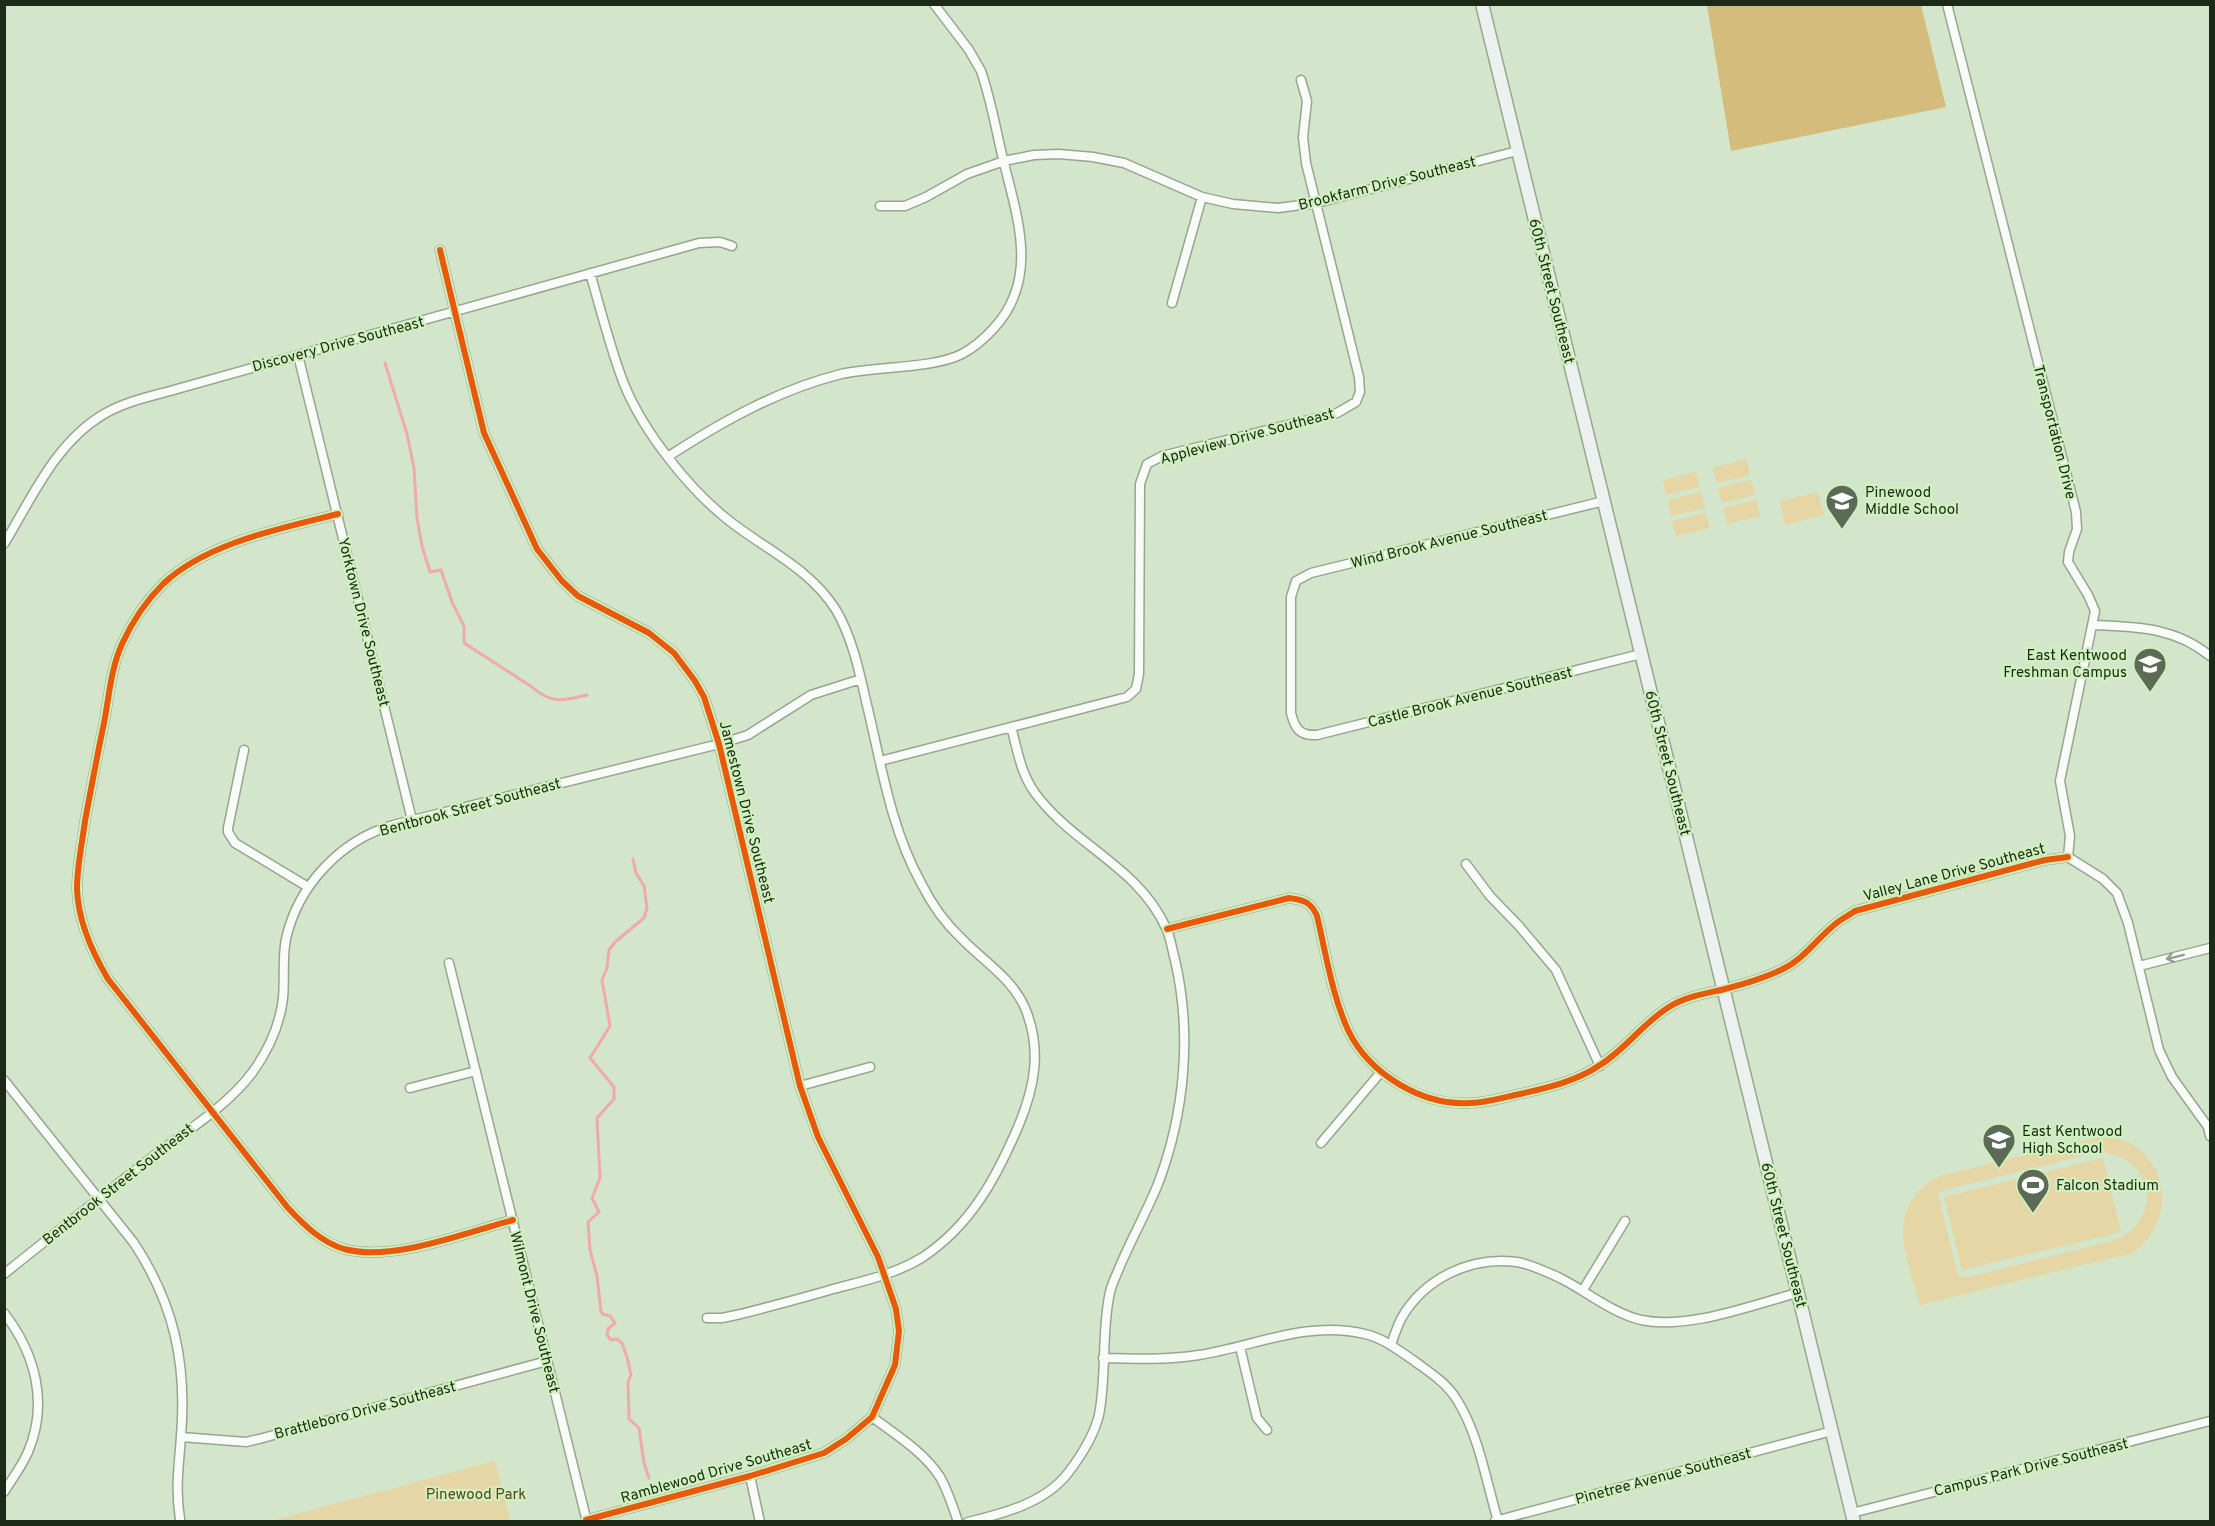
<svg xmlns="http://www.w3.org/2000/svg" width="2215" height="1526" viewBox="0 0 2215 1526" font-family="Overpass,sans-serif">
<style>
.green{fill:#e6d5a5;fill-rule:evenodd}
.forest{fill:#d4bc7d}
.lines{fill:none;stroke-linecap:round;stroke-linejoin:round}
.stream{stroke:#efaba9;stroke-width:3}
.minor-casing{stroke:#97a590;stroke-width:11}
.secondary-casing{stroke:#97a590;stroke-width:15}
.minor{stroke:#f8fbf7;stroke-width:8}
.secondary{stroke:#ecf1ef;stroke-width:12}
.cycleway-casing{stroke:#cff1be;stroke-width:10}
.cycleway{stroke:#e8590c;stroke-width:6}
.oneway{stroke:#959c92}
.labels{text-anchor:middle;stroke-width:4.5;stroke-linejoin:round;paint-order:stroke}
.street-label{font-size:15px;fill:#1c2916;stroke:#cff1be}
.poi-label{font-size:15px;fill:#1c2916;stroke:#cff1be;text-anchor:start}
.park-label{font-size:15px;fill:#5b431d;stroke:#cff1be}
</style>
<rect width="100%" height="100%" fill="#d3e5ca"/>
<path class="green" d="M1746 459 1750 475 1717 483 1713 468Z
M1696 472 1700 487 1666 495 1663 480Z
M1751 480 1755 495 1722 503 1718 488Z
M1701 492 1705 508 1671 516 1668 500Z
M1818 492 1824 515 1785 525 1780 501Z
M1756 500 1760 516 1727 524 1723 508Z
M1706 513 1709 528 1676 536 1672 521Z
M2100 1137C2110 1138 2119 1138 2128 1142 2172 1165 2173 1226 2132 1253L1920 1305C1906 1256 1883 1206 1940 1176ZM2098 1152C2151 1154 2166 1213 2119 1239L1969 1277 1958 1276 1938 1194 1947 1189Z
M2103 1158 2121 1232 1962 1270 1944 1197Z
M495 1461 510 1521H271Z"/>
<path class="forest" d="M1707 5H1921L1946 107 1731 151Z"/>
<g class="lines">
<path class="stream" d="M385 363 407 434 414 468 417 518 422 546 430 572 441 570 452 602 464 626V643L532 687C551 704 563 701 587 695
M633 859 636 873 644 886 647 908 644 918 615 942 609 950 607 968 602 980 610 1026 590 1058 614 1087V1099L597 1118 600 1178 592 1198 599 1212 588 1222 590 1250 597 1276 601 1312 603 1314 610 1316 615 1323 608 1329 607 1335 611 1340 617 1339 622 1343 627 1357 631 1375 628 1382 629 1419 639 1428 644 1463 649 1478"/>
<g class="minor-casing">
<path id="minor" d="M1947 4 2076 512 2077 529 2069 552 2068 562 2088 595 2095 611 2060 781 2070 836 2068 857
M880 206H905L926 197 967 174 1004 161 1034 155 1059 154 1093 157 1124 163 1202 197 1233 204 1278 208 1317 203 1517 151
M440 250 484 433 537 549 562 581 578 596 649 633 674 653 695 681 704 697 719 744 800 1086 818 1137 878 1257 896 1309 899 1331 895 1365 872 1417 846 1439 824 1453 750 1476 586 1520
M590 273C601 310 610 348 624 384 643 431 688 488 727 519 764 549 810 568 836 610 852 637 859 670 866 701 881 762 890 827 921 883 931 903 945 923 961 938 983 961 1012 978 1025 1008 1042 1049 1035 1087 1018 1127 996 1178 971 1225 923 1257 896 1274 864 1281 833 1289 803 1298 772 1306 741 1314L722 1318H707
M1172 303 1202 197
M298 355 412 820
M669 456C723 421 778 390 841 374 877 366 932 369 962 354 975 347 985 338 994 328 1040 278 1017 217 1003 159 996 130 991 100 981 71L969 50 934 4
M1604 501 1311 573 1296 581 1291 597V713C1295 729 1300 736 1317 735L1641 654
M338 514C282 528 206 543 163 584 146 601 132 622 122 644 111 668 109 697 104 723 97 756 91 789 85 821 82 844 77 866 77 889 78 921 92 952 108 979L288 1208C304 1225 321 1242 344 1249 393 1262 464 1233 513 1220
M4 544C32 498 55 443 104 414 126 401 153 396 177 389L699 243 720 242 732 246
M2093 625C2137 627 2175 627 2210 656
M244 750 228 828V832L235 843 308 887
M880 761 1127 697 1136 689 1139 674 1140 484 1147 464 1162 456 1337 413 1356 402 1360 392 1359 377 1306 163 1303 137 1307 101 1301 80
M2068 857 2103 879 2117 893 2128 923 2159 1050 2172 1077 2208 1127 2210 1136
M1466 864 1490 896 1519 926 1556 970 1600 1066
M1167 929 1289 898C1304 900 1311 902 1317 916 1326 954 1332 995 1348 1030 1369 1074 1422 1106 1470 1103 1484 1103 1497 1099 1511 1096 1541 1089 1574 1083 1600 1065 1626 1049 1643 1023 1669 1007 1685 997 1703 994 1721 990 1741 985 1762 979 1781 970 1803 960 1815 941 1833 926 1839 920 1848 916 1855 911L2045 860 2068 857
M449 963 587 1522
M2139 966 2210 948
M4 1080 134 1243C174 1304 187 1363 181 1436 179 1466 175 1488 180 1519
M800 1086 870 1067
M410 1088 476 1071
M1321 1143 1381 1072
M4 1274C54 1234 104 1194 155 1155 188 1130 227 1106 252 1073 268 1051 280 1024 283 998 285 978 282 958 286 939 298 885 341 840 393 825L719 744 748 735 811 695 861 679
M1583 1290 1625 1221
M4 1313C35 1353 49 1403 28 1452 22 1466 12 1479 4 1492
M1391 1345C1394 1336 1397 1327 1401 1319 1424 1278 1471 1256 1517 1262 1530 1264 1547 1272 1560 1278 1586 1291 1612 1313 1641 1320 1688 1330 1752 1305 1797 1293
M1240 1347 1257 1418 1267 1430
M1103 1358C1135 1359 1167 1360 1199 1355 1255 1346 1308 1320 1365 1334 1383 1338 1398 1350 1413 1360 1429 1372 1446 1382 1457 1400 1479 1435 1486 1481 1498 1521
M872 1417C895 1434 924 1452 940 1477 948 1491 953 1507 958 1522
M181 1437 246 1442 259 1439 547 1361
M750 1476 760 1522
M1852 1513 2210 1421
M1495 1521 1832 1431
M968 1522C1002 1514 1045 1503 1068 1473 1081 1456 1094 1435 1099 1415 1107 1374 1101 1332 1110 1292 1112 1283 1117 1274 1120 1266 1132 1238 1147 1211 1158 1184 1185 1113 1192 1033 1175 960 1172 950 1171 938 1166 928 1139 867 1073 845 1035 793 1020 772 1018 751 1011 727"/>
</g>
<g class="secondary-casing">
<path id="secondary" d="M1482 4 1854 1522"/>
</g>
<use href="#minor" class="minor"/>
<use href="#secondary" class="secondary"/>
<g class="cycleway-casing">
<path id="cycleway" d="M440 250 484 433 537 549 562 581 578 596 649 633 674 653 695 681 704 697 719 744 800 1086 818 1137 878 1257 896 1309 899 1331 895 1365 872 1417 846 1439 824 1453 750 1476 586 1520
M338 514C282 528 206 543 163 584 146 601 132 622 122 644 111 668 109 697 104 723 97 756 91 789 85 821 82 844 77 866 77 889 78 921 92 952 108 979L288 1208C304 1225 321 1242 344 1249 393 1262 464 1233 513 1220
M1167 929 1289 898C1304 900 1311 902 1317 916 1326 954 1332 995 1348 1030 1369 1074 1422 1106 1470 1103 1484 1103 1497 1099 1511 1096 1541 1089 1574 1083 1600 1065 1626 1049 1643 1023 1669 1007 1685 997 1703 994 1721 990 1741 985 1762 979 1781 970 1803 960 1815 941 1833 926 1839 920 1848 916 1855 911L2045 860 2068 857"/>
</g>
<use href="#cycleway" class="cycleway"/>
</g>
<defs><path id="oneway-shaft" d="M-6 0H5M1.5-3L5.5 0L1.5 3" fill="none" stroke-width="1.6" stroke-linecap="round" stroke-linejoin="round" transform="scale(1.5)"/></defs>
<use class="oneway" href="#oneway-shaft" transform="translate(2175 957) rotate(166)"/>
<defs>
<g id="school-pin" transform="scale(1.725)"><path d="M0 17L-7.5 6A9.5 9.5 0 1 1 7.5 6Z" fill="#5c6b55" stroke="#cff1be"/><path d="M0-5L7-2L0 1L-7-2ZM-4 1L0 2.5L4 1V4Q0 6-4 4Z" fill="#fff"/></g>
<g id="stadium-pin" transform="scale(1.725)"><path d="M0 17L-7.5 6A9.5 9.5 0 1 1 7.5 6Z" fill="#5c6b55" stroke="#cff1be"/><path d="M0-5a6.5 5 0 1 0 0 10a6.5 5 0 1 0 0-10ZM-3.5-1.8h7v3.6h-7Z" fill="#fff"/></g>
</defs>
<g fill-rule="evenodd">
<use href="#school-pin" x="1842" y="501"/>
<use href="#school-pin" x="2150" y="664"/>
<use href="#school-pin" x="1999" y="1140"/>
<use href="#stadium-pin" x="2033" y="1185"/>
</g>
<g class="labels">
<g class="street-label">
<text transform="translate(1387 183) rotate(-14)" y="5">Brookfarm Drive Southeast</text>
<text transform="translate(1552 291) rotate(76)" y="5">60th Street Southeast</text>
<text transform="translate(338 344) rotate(-15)" y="5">Discovery Drive Southeast</text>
<text transform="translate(2055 432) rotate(76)" y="5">Transportation Drive</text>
<text transform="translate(1247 436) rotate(-15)" y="5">Appleview Drive Southeast</text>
<text transform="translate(1449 539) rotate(-14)" y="5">Wind Brook Avenue Southeast</text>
<text transform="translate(364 622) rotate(76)" y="5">Yorktown Drive Southeast</text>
<text transform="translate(1470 697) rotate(-14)" y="5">Castle Brook Avenue Southeast</text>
<text transform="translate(1668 763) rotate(76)" y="5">60th Street Southeast</text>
<text transform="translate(470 807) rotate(-15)" y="5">Bentbrook Street Southeast</text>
<text transform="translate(747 812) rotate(76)" y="5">Jamestown Drive Southeast</text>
<text transform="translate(1954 872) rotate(-15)" y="5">Valley Lane Drive Southeast</text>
<text transform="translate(118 1184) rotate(-38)" y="5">Bentbrook Street Southeast</text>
<text transform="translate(1784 1235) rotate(76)" y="5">60th Street Southeast</text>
<text transform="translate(535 1312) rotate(76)" y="5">Wilmont Drive Southeast</text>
<text transform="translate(365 1410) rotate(-15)" y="5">Brattleboro Drive Southeast</text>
<text transform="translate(2031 1467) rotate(-14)" y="5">Campus Park Drive Southeast</text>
<text transform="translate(716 1471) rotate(-16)" y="5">Ramblewood Drive Southeast</text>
<text transform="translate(1663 1476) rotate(-15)" y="5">Pinetree Avenue Southeast</text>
</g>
<g class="poi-label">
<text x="1865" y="497">Pinewood<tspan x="1865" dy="17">Middle School</tspan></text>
<text x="2127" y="660" text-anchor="end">East Kentwood<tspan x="2127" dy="17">Freshman Campus</tspan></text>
<text x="2022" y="1136">East Kentwood<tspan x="2022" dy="17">High School</tspan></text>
<text x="2056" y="1190">Falcon Stadium</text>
</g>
<g class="park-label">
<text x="476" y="1499">Pinewood Park</text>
</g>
</g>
<rect width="2215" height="1526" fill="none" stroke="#1c2916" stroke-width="12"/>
</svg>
